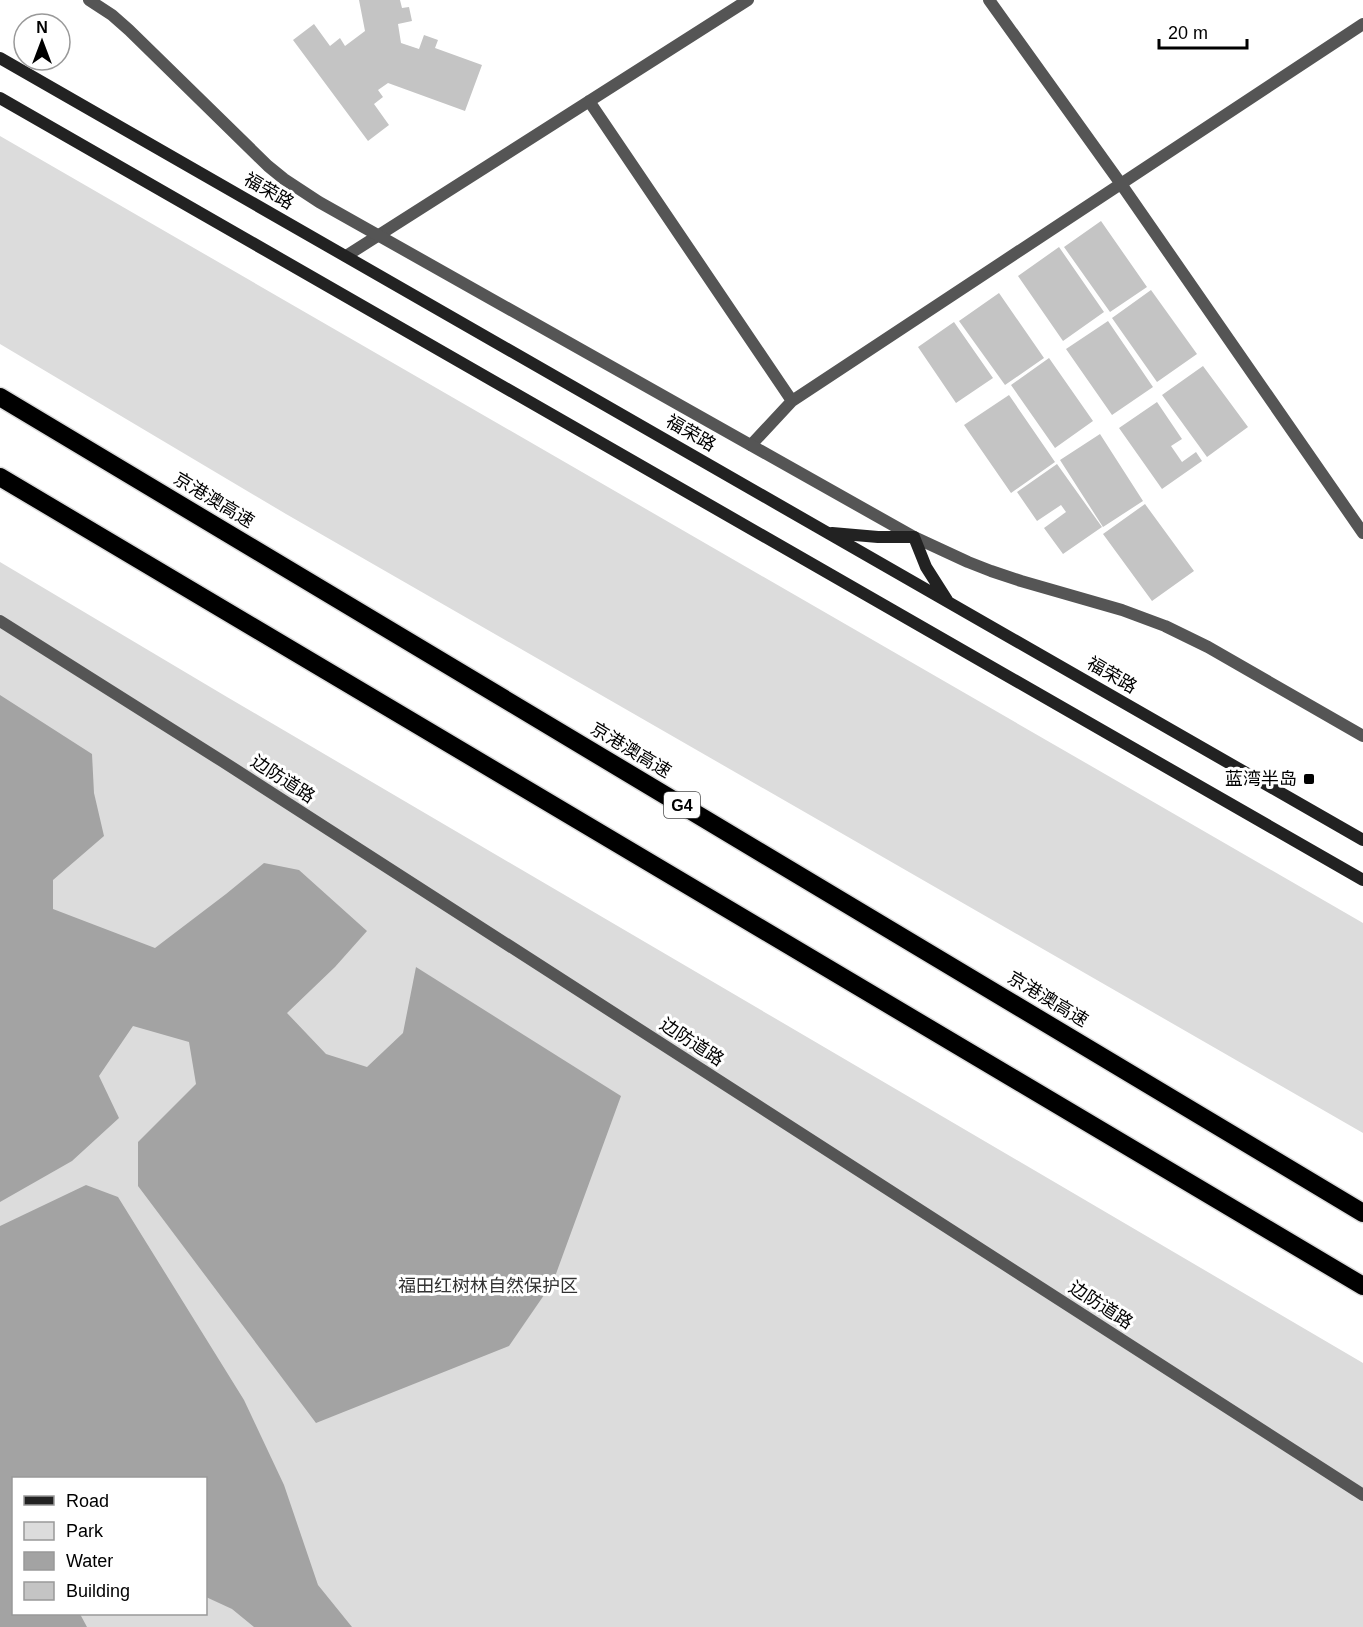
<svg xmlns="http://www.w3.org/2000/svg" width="1363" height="1627" viewBox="0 0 1363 1627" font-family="Helvetica,'Noto Sans SC',sans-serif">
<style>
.green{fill:#dcdcdc;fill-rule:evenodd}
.water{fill:#a3a3a3}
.building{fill:#c4c4c4}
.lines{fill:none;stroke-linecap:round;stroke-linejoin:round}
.motorway-casing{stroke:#dbdbdb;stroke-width:21}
.service{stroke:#555;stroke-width:12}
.minor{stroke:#555;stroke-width:12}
.tertiary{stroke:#555;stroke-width:12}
.secondary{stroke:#222;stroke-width:12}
.motorway{stroke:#000;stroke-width:18}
.poi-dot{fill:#000;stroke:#fff;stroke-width:2}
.labels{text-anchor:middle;stroke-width:6;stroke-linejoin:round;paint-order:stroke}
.shield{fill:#fff;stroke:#4c4c4c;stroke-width:1.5}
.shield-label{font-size:16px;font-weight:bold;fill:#000}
.street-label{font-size:18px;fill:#000;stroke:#fff}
.poi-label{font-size:18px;fill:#000;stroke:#fff;text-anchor:end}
.park-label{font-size:18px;fill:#333;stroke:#fff}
</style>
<rect width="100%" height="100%" fill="#fff"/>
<path class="green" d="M0 136 1363 923V1133L286 514 0 344Z
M0 562 227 697 1363 1363V1627H0ZM14 1478H206V1614H14Z"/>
<path class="water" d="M0 695 92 754 94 793 104 836 53 880V909L155 948 226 894 264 863 299 870 367 931 335 967 287 1013 326 1054 367 1067 403 1033 416 967 621 1096 553 1282 509 1346 316 1423 138 1186V1142L196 1084 189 1042 133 1026 99 1076 119 1118 72 1161 0 1202Z
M86 1185 118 1197 244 1400 284 1485 318 1585 352 1627H254L232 1609 206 1597V1478H14V1614H80L87 1627H0V1226Z"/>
<path class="building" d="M359 0H400L402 8 409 7 412 21 398 24 401 43 419 49 424 35 438 40 435 48 482 65 465 111 388 83 378 90 383 97 374 104 389 125 368 141 293 40 314 24 330 46 340 38 345 46 365 31Z
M1101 221 1147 287 1110 312 1064 247Z
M1059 247 1104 312 1063 341 1018 276Z
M1151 290 1197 354 1157 382 1112 318Z
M999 293 1044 358 1005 385 959 321Z
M1108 321 1153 387 1112 415 1066 349Z
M954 322 993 378 956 403 918 347Z
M1049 358 1093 421 1055 448 1011 385Z
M1203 366 1248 427 1207 457 1162 395Z
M1009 395 1055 462 1011 493 964 425Z
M1157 402 1182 439 1171 446 1182 462 1196 452 1202 461 1162 489 1119 428Z
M1100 434 1143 501 1103 527 1060 460Z
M1057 464 1102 527 1063 554 1044 528 1066 512 1061 505 1037 521 1017 492Z
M1145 504 1194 571 1152 601 1103 534Z"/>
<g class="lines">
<g class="motorway-casing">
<path id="motorway" d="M0 397 1363 1213
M0 477 1363 1286"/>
</g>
<path class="service" d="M0 621 222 761 1363 1495"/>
<path class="minor" d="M989 0 1121 184 1363 533
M589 101 792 401
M346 256 748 0
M751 445 792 401 1363 24"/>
<path class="tertiary" d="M89 0 112 15 129 30 268 166 284 179 319 202 914 537 968 562 991 571 1021 581 1122 610 1165 626 1208 647 1363 736"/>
<path class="secondary" d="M0 58 1363 840
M0 98 1363 880
M832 533 878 537H914L926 567 947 600"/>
<use href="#motorway" class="motorway"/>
</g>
<rect class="poi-dot" x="1303" y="773" width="12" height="12" rx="3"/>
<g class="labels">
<rect class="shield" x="664" y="792" width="36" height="26" rx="4.5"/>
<g class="shield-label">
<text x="682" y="811">G4</text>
</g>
<g class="street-label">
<text transform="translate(269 191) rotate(30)" y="6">福荣路</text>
<text transform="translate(691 433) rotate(30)" y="6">福荣路</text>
<text transform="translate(214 500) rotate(31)" y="6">京港澳高速</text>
<text transform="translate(1112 675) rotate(30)" y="6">福荣路</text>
<text transform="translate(631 750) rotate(31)" y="6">京港澳高速</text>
<text transform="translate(283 779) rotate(33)" y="6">边防道路</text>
<text transform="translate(1048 999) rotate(31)" y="6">京港澳高速</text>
<text transform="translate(692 1042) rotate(33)" y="6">边防道路</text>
<text transform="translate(1101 1305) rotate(33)" y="6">边防道路</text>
</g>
<g class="poi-label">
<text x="1297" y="785">蓝湾半岛</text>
</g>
<g class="park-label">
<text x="488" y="1292">福田红树林自然保护区</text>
</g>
</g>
<rect x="12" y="1477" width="195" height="138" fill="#ffffff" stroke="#999999" stroke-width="1.5"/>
<rect x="24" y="1496" width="30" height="9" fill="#222222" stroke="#999999" stroke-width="1.5"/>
<text x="66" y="1507" font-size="18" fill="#000000">Road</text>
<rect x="24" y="1522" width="30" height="18" fill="#dcdcdc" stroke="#999999" stroke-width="1.5"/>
<text x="66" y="1537" font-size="18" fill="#000000">Park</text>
<rect x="24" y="1552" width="30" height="18" fill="#a3a3a3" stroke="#999999" stroke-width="1.5"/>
<text x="66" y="1567" font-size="18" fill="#000000">Water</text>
<rect x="24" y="1582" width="30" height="18" fill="#c4c4c4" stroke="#999999" stroke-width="1.5"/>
<text x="66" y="1597" font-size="18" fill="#000000">Building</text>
<g transform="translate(42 42)"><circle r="28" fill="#ffffff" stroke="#999999" stroke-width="1.5"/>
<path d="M0-4.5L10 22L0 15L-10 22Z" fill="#000000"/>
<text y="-9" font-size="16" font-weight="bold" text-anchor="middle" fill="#000000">N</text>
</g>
<path d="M1159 39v9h88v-9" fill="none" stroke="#000000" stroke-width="3"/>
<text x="1168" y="39" font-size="18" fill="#000000" stroke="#ffffff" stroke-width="4.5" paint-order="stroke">20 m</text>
</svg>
